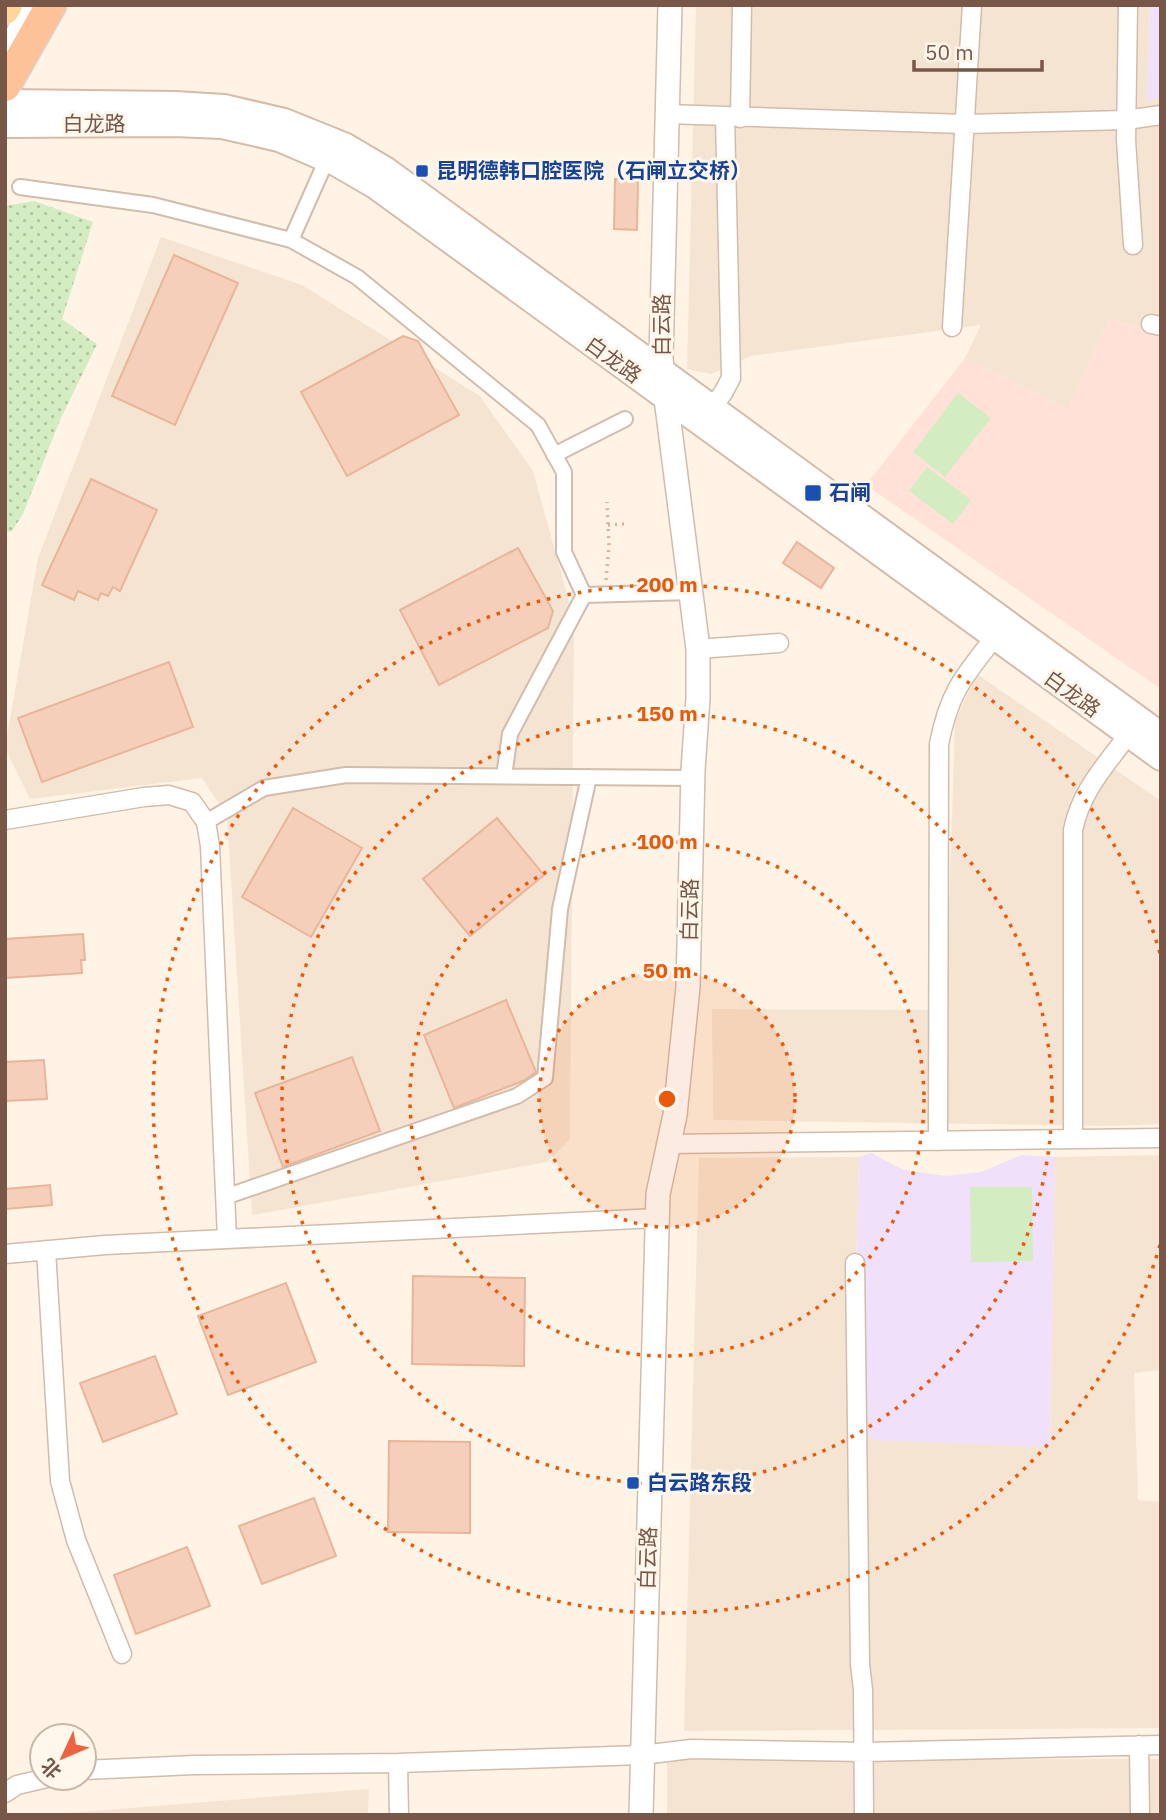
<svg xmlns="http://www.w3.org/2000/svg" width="1166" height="1820" viewBox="0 0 1166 1820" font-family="'IBM Plex Sans','Noto Sans SC',sans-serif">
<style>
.residential{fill:#f6e4d2}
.commercial{fill:#ffe1d7}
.education{fill:#f0e0fa}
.park{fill:url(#park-dots)}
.pitch{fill:#d4ecc1}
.building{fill:#f5cfba;stroke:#e8b599;stroke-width:2}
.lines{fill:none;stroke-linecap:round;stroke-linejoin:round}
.pedestrian-casing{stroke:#d2bcac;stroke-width:18}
.minor-casing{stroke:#d2bcac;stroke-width:21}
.tertiary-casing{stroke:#d2bcac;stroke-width:26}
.secondary-casing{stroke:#d5bba9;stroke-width:28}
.primary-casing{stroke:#dcd3cf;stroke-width:32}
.trunk-casing{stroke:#dcd3cf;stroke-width:33}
.path{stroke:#dab29d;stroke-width:3.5;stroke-dasharray:2 5;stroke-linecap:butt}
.pedestrian{stroke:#fff;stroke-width:14}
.minor{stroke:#fff;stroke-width:18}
.tertiary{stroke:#fff;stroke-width:23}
.secondary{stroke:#fff;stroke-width:24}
.primary{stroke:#ffd699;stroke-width:28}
.trunk{stroke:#fdc298;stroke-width:30}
.ring{fill:none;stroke:#e8590c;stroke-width:3.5;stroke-dasharray:3.5 7}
.transit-dot{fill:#1a4fb4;stroke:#fff7eb;stroke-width:2.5}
.labels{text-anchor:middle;stroke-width:6;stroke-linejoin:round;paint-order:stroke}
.street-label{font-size:21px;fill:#785748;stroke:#fff7eb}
.transit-label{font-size:21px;font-weight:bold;fill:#164399;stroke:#fff7eb;text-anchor:start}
.centre{fill:#e8590c;stroke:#fff7eb;stroke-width:3.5}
.ring-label{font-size:21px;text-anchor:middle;font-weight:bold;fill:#e8590c;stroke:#fff7eb;stroke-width:6;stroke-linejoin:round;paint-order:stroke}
</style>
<defs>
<pattern id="park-dots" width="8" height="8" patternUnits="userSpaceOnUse" patternTransform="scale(1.75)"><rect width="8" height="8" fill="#d4ecc1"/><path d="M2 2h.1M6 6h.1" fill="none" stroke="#b1c29f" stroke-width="1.8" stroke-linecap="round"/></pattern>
</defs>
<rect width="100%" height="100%" fill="#fef3e4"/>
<path class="residential" d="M696 5H1150L1147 99 1161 98V332L1109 319 1068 410 965 358 981 325 751 356 711 374 687 369Z
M161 237 302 285 480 396 533 471 574 620 570 1139 547 1162 252 1215 227 816 202 778 30 799 5 748 38 558Z
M977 674 1161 801V1124L1112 1126 713 1120 712 1009 946 1010 955 721Z
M1161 1155V1370L1134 1373 1138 1500 1161 1502V1728L684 1731 699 1158 859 1157 852 1420 1050 1447 1055 1157Z
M1161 1759V1815H667V1760Z
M369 1789 368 1815H41L368 1789Z"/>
<path class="commercial" d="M1109 319 1161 332V689L866 485 965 358 1068 410Z"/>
<path class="education" d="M1150 5H1161V98L1147 100Z
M871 1153 904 1170 946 1176 981 1172 1021 1155 1055 1157 1050 1447 874 1440 852 1420 859 1157Z"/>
<path class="park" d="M34 201 93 222 62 319 97 344 60 420 23 514 12 531 5 532V206Z"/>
<path class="pitch" d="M958 393 991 418 945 477 913 452Z
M927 467 971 500 953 524 909 491Z
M970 1187H1032L1033 1261 971 1262Z"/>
<path class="building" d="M615 179 638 180 637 230 614 229Z
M174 255 238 283 175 425 112 396Z
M403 336 418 341 459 415 347 476 301 392Z
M91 479 157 510 120 591 113 587 108 596 101 593 98 600 78 591 74 600 42 585Z
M797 542 834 568 821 588 783 563Z
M518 548 553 611 548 628 439 685 400 610Z
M169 662 193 727 42 782 18 718Z
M293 808 362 848 311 937 242 897Z
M497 818 544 875 470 936 423 879Z
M83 934 85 960H81L82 973 5 978V939Z
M506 1000 536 1072 525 1080 454 1108 424 1035Z
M352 1057 380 1131 283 1167 255 1093Z
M44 1060 47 1099 5 1101V1062Z
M50 1185 52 1205 5 1209V1189Z
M413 1276 525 1278 524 1366 412 1364Z
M286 1283 316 1362 228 1395 198 1316Z
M155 1356 177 1414 103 1442 80 1383Z
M389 1441 470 1442V1533L388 1532Z
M314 1498 336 1556 262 1584 239 1526Z
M187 1547 210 1606 136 1634 114 1575Z"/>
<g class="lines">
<g class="pedestrian-casing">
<path id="pedestrian" d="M20 187 153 205 291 240 357 277 538 425 564 472V552L584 595 510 734 504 776
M291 240 327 159
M554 455 625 419
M584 595 692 592
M206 822 264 788 346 775 693 778
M225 1197 517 1096 545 1078 560 909 589 777"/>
</g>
<g class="minor-casing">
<path id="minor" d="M1128 5 1126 140 1133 245
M667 114 964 124 1126 120 1161 115
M740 118 742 5
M1151 324 1161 326
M952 327 972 5
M711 409 723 393 731 378 725 116
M698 649 779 643
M5 820 144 797 169 795 192 802 206 822 210 846 227 1239
M1073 1139V830C1081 791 1105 766 1128 735
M938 1141 939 744C949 693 963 677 994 638
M669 1144 1161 1138
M46 1250 60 1481 76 1540 122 1654
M5 1254 105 1245 657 1218
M855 1263 860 1664 863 1690 864 1815
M1139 1745 1140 1815
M398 1763 399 1815
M84 1770 194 1765 398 1763 642 1755 691 1749 865 1752 1161 1745
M5 1793 17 1785 47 1778"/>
</g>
<g class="tertiary-casing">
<path id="tertiary" d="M5 58 32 5
M641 1815 658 1194 675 1115 688 987 693 770 698 698V649L661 359 670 5"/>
</g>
<g class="secondary-casing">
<path id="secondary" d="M5 102 175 104 224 107 284 121 346 146 385 169 1161 735
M5 125 175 124 222 126 279 139 337 164 375 186 1161 758"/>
</g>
<g class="primary-casing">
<path id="primary" d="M5 10 8 5"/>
</g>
<g class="trunk-casing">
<path id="trunk" d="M5 86 51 5"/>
</g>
<path class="path" d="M608 525 624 524
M606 580 609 546 607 502"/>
<use href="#pedestrian" class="pedestrian"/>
<use href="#minor" class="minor"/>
<use href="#tertiary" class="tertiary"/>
<use href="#secondary" class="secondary"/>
<use href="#primary" class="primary"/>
<use href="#trunk" class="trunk"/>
</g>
<circle cx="667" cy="1099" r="128" fill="#e8590c" fill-opacity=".12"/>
<g class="ring">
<circle cx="667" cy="1099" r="128"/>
<circle cx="667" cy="1099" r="257"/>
<circle cx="667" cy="1099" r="385"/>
<path d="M1160 1245A514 514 0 1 1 1160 953"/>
</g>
<g class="transit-dot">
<rect x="415" y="164" width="14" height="14" rx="3.5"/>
<rect x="804" y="484" width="18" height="18" rx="3.5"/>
<rect x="626" y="1476" width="14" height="14" rx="3.5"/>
</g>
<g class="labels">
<g class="street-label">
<text x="94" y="131">白龙路</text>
<text transform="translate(662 325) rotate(-90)" y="7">白云路</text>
<text transform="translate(613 360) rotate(36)" y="7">白龙路</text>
<text transform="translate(1072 694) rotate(36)" y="7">白龙路</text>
<text transform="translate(690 910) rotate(-89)" y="7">白云路</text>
<text transform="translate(648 1558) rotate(-88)" y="7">白云路</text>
</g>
<g class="transit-label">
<text x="436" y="178">昆明德韩口腔医院（石闸立交桥）</text>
<text x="829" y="500">石闸</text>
<text x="647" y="1490">白云路东段</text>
</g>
</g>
<circle cx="667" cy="1099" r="10" class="centre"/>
<g class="ring-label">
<text x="667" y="592">200 m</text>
<text x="667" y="721">150 m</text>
<text x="667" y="849">100 m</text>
<text x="667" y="978">50 m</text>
</g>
<rect width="1166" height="1820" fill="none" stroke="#785748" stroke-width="14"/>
<g transform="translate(63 1757) rotate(226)"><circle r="33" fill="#fff7eb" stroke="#c9b7aa" stroke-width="2"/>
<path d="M0-5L12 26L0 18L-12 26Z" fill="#ef6241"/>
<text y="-10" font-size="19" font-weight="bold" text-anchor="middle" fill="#785748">北</text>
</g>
<path d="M914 60v10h128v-10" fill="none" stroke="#785748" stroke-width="3.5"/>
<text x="925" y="60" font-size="21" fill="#785748" stroke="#fff7eb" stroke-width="5" paint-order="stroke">50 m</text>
</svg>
